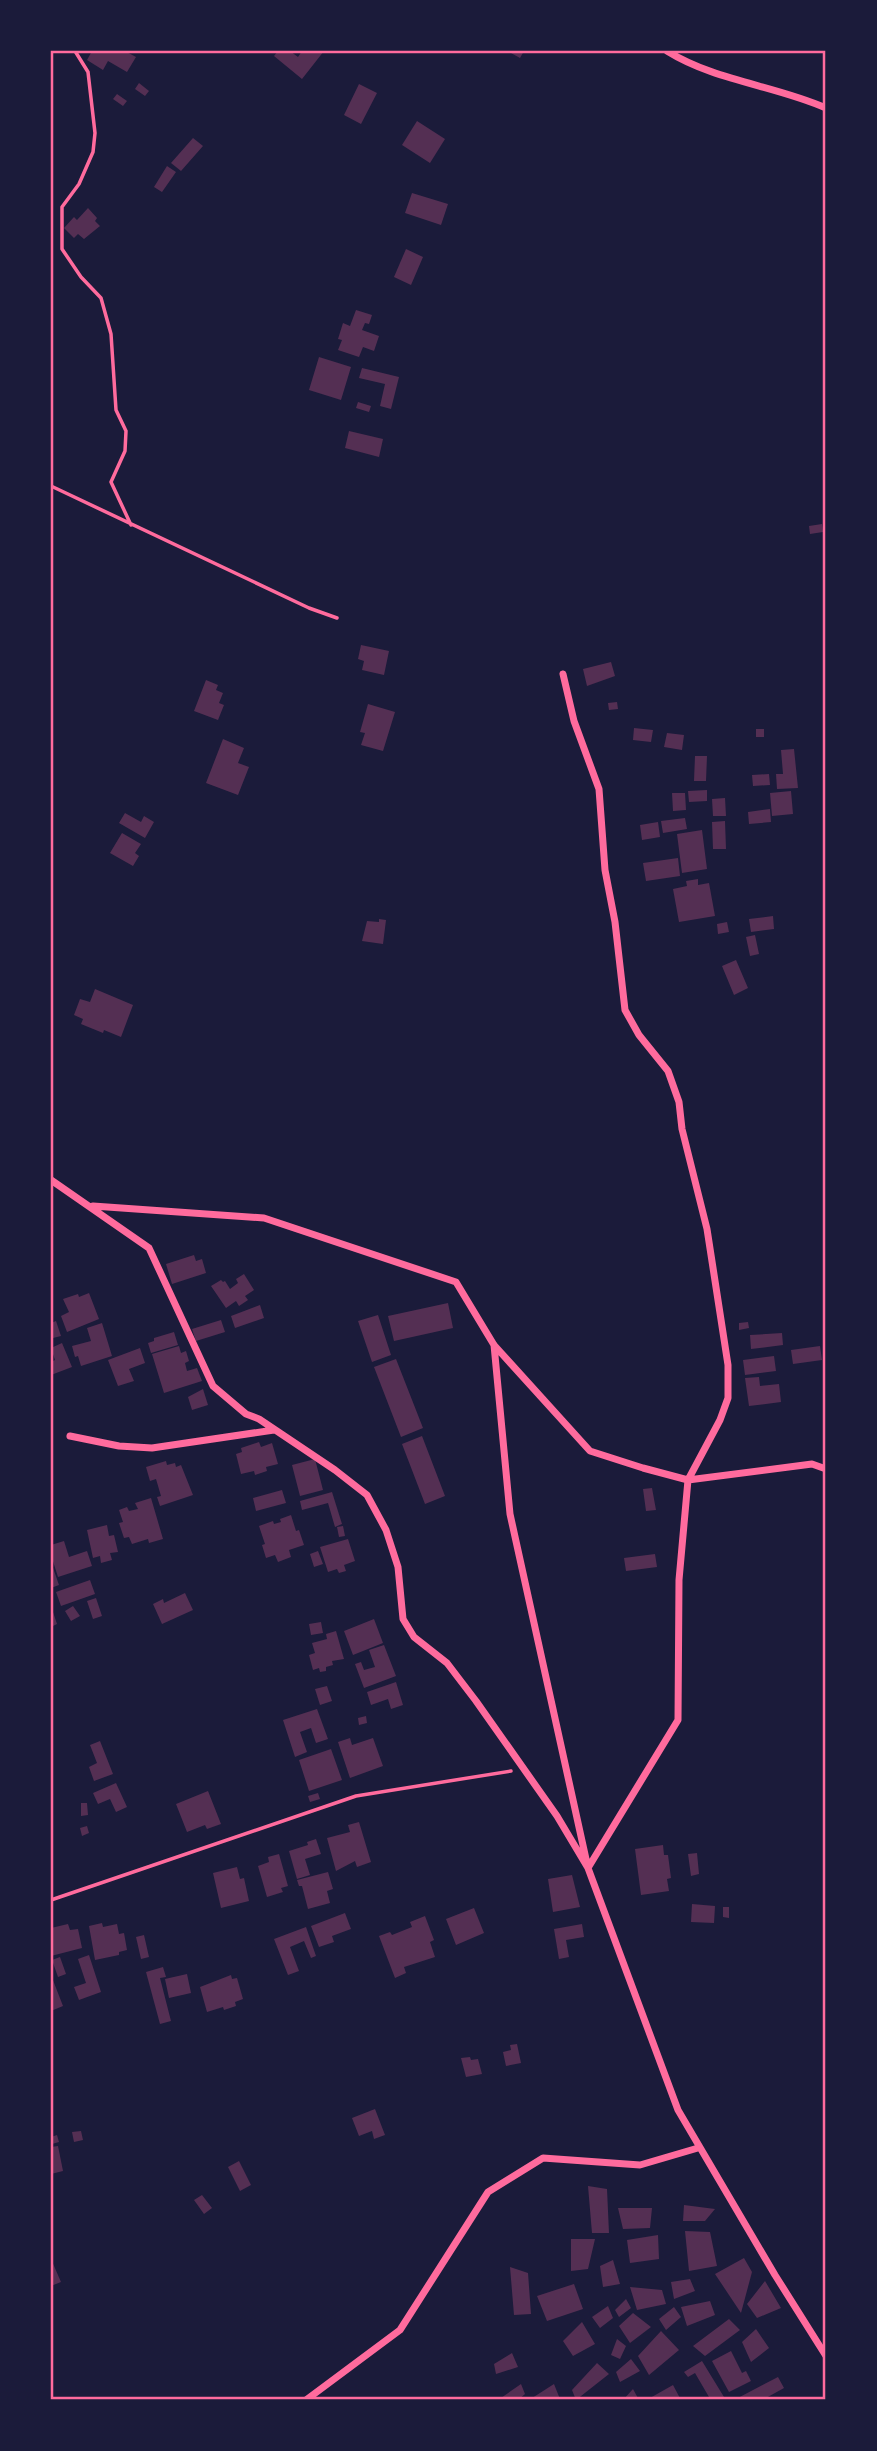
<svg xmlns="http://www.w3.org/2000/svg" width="877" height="2451" viewBox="0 0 877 2451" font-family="'Libre Baskerville',serif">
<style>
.building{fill:#542f53}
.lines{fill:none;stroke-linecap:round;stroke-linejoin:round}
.path{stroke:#ff6b9d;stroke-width:3.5}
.minor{stroke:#ff6b9d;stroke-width:7}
.neatline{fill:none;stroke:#ff6b9d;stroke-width:2.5}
</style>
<rect width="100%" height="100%" fill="#1b1b3a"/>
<path class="building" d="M92 51H125L136 57 127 72 108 61 103 70 87 60Z
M278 51H290L298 57 302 51H324L302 79 274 56Z
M512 51H524L520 58 511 53Z
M139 83 149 91 145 96 135 89Z
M359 84 377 93 361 124 344 115Z
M117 94 127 101 123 106 113 99Z
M417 121 445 139 430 163 402 145Z
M193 138 203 146 181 171 171 163Z
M167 166 176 172 162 192 154 187Z
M412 193 448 204 441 225 405 213Z
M88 208 97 218 95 221 100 226 84 239 78 234 74 238 64 228 74 217 77 220Z
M406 249 423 257 411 285 394 277Z
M356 310 372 315 369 324 365 323 362 330 379 336 374 351 363 347 359 357 338 350 342 340 338 339 343 323 350 326Z
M319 357 351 367 341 400 309 390Z
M362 368 399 377 391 409 380 406 385 384 359 378Z
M358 402 371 406 369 412 356 408Z
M349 431 383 439 379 457 345 448Z
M822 524 823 532 810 534 809 526Z
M361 645 389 651 384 675 362 670 364 661 358 659Z
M611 662 615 676 587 686 583 669Z
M206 680 218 685 216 690 223 693 219 703 224 705 218 720 194 711Z
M617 702 618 709 609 710 608 703Z
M368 704 395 712 383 751 361 745 365 733 360 732Z
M634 728 653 730 651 742 633 740Z
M756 729H764V737H756Z
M667 733 684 735 682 750 664 747Z
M223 739 244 748 238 763 249 767 238 795 206 783Z
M794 749 798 788 777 789 776 774H783L781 750Z
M695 756H707L706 781H694Z
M769 774 770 785 753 786 752 775Z
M707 790V801L689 802 688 791Z
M791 791 793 814 772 816 770 793Z
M672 793H685L686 810 673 811Z
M725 798 726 816H713L712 799Z
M770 809 771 822 749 824 748 812Z
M125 813 141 822 144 816 154 822 145 838 119 823Z
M685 818 687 829 663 833 661 821Z
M725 821 726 849H713L712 822Z
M658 822 660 837 642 840 640 825Z
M702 830 707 869 682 873 677 834Z
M122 833 141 844 135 853 139 856 133 866 110 853Z
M678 858 680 876 646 881 643 863Z
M698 879V885L709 883 715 916 679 922 673 889 687 886 686 881Z
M773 916 774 929 751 932 749 919Z
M379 919 386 920 383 944 362 941 367 921 379 922Z
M727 922 729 932 718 934 717 924Z
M755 935 759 954 750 956 746 937Z
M736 960 748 988 734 995 722 966Z
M95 989 133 1005 121 1037 104 1030 103 1033 81 1024 83 1019 74 1015 80 999 90 1002Z
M194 1255 196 1261 202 1259 206 1273 172 1284 166 1264Z
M244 1274 254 1290 245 1296 248 1300 239 1306 236 1301 226 1308 211 1286 221 1280 223 1282 225 1281 230 1289 238 1283 236 1279Z
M89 1293 99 1319 67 1332 61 1316 69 1312 63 1299 78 1294 79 1297Z
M448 1303 453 1328 394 1341 388 1316Z
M260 1305 264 1318 235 1328 231 1316Z
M378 1315 391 1355 372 1362 358 1321Z
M221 1320 225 1332 196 1341 192 1329Z
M56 1321 61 1336 53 1338 51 1323Z
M748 1322 749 1328 739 1330V1323Z
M102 1323 112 1356 81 1366 78 1356 75 1357 72 1346 91 1341 87 1328Z
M174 1332 178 1345 151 1353 148 1343 154 1341V1338Z
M782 1333 783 1345 751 1349 750 1335Z
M62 1343 72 1367 51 1375V1362L55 1360 51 1348Z
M179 1346 181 1353 186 1351 189 1361 185 1363 187 1371 197 1368 202 1381 164 1393 152 1354Z
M820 1346 822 1360 793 1364 791 1350Z
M140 1348 145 1363 129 1369 134 1381 118 1386 108 1360Z
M774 1356 776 1371 745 1375 743 1360Z
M396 1359 423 1428 401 1437 374 1367Z
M759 1377 760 1386 779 1384 781 1402 749 1406 745 1378Z
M203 1389 208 1405 192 1410 188 1397Z
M422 1436 445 1496 425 1504 402 1444Z
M259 1442 261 1447 272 1443 278 1464 266 1467 267 1471 255 1475 254 1471 241 1474 236 1454 242 1452 241 1448Z
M315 1459 323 1490 300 1496 292 1465Z
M166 1461 167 1465 175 1463 176 1467 181 1465 193 1495 160 1506 157 1497 161 1496 156 1479 150 1481 146 1467Z
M652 1488 656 1510 646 1511 643 1489Z
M282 1490 286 1503 256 1511 253 1498Z
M332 1492 342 1524 335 1527 328 1503 302 1510 300 1501Z
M151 1498 163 1539 149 1543 148 1539 132 1544 129 1537 124 1538 119 1523 123 1522 119 1510 127 1507 129 1511 138 1509 135 1503Z
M291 1515 296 1531 299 1530 304 1545 289 1550 291 1557 278 1562 275 1555 266 1558 262 1545 265 1544 259 1526 273 1521 274 1524 281 1522 280 1519Z
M107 1525 109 1536 114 1535 118 1552 110 1553 112 1560 101 1563 100 1556 93 1558 87 1530Z
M343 1526 345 1536 339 1537 337 1527Z
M348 1539 355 1561 344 1565 346 1571 339 1573 337 1569 328 1572 320 1547Z
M64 1541 69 1557 87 1551 92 1566 58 1577 51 1555V1545Z
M318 1551 323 1564 314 1567 310 1554Z
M655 1554 657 1567 626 1571 624 1558Z
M51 1562 59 1585 51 1588Z
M90 1580 95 1594 61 1606 56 1592Z
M185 1593 193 1610 162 1624 153 1604 163 1599 164 1603Z
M96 1598 102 1616 93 1619 87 1601Z
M51 1606 57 1624 51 1627Z
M73 1606 80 1616 71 1621 65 1611Z
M374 1619 383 1643 353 1655 344 1631Z
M321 1622 323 1633 311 1635 309 1624Z
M336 1631 344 1659 332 1661 333 1665 326 1667V1671L320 1672 319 1668 313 1670 309 1655 315 1653 312 1643 327 1639 326 1634Z
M384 1645 396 1676 364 1688 355 1664 361 1662 364 1670 375 1667 369 1650Z
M396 1682 403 1705 391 1709 388 1699 371 1705 367 1692Z
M327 1686 332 1701 320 1705 315 1689Z
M317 1709 328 1739 316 1743 311 1728 300 1732 307 1752 295 1757 283 1720Z
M366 1716 367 1723 359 1725 358 1718Z
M350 1738 352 1745 373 1738 383 1766 350 1778 338 1742Z
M100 1741 113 1774 94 1781 89 1767 97 1763 90 1745Z
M331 1749 342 1780 309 1791 299 1760Z
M116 1783 127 1807 116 1812 110 1799 98 1804 93 1793Z
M208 1791 221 1824 207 1829 205 1825 187 1832 176 1804Z
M318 1793 320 1799 310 1802 308 1796Z
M81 1803H87L88 1815 81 1816Z
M359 1822 371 1862 357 1867 355 1861 336 1871 327 1838 350 1832 348 1825Z
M87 1826 89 1833 82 1836 80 1828Z
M316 1839 321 1854 305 1859 310 1875 297 1879 289 1851 308 1845 307 1842Z
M663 1845 664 1855H668L671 1878 667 1879 669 1891 641 1895 635 1849Z
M697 1853 699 1874 691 1876 688 1854Z
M279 1854 288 1886 281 1888 283 1892 267 1897 258 1866 269 1862 268 1857Z
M237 1867 240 1879 244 1878 249 1901 221 1908 213 1873Z
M328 1872 333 1889 327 1891 330 1903 308 1909 302 1886H299L297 1880Z
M572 1875 580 1907 553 1912 548 1879Z
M692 1904 715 1906 714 1923 691 1922Z
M723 1907H729V1918L723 1917Z
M474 1908 484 1933 456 1945 446 1919Z
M345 1913 351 1929 332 1936 334 1942 319 1947 311 1926Z
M425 1916 434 1940 430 1942 435 1957 404 1967 406 1973 395 1978 379 1936 390 1932 392 1935 412 1927 410 1922Z
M102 1923 103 1927 117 1924 119 1934 124 1933 127 1950 119 1952V1955L95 1960 89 1926Z
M68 1924 70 1930 78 1929 82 1948 51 1956V1928Z
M582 1924 584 1937 566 1940 569 1957 559 1959 554 1929Z
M306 1927 316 1956 311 1958 304 1941 290 1947 299 1971 288 1975 274 1939Z
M144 1935 149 1957 141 1959 136 1937Z
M89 1955 101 1992 79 2000 74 1987 86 1983 78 1959Z
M60 1957 66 1974 58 1977 52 1960Z
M163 1967 166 1977 160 1978 171 2021 160 2024 146 1972Z
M187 1974 191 1993 169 1998 165 1979Z
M51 1975 63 2006 51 2011Z
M231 1975 232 1979 237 1978 243 1999 235 2002 236 2006 224 2010 223 2007 207 2012 200 1987Z
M517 2044 521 2063 506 2066 503 2052 511 2050 510 2045Z
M470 2057 471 2060 478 2059 482 2074 466 2077 461 2058Z
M375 2109 385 2135 374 2139 372 2131 359 2136 352 2118Z
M81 2131 83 2140 74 2142 72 2132Z
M57 2135 59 2142 52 2144 51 2137Z
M58 2146 63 2171 51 2174V2147Z
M239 2161 251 2185 240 2191 228 2167Z
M588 2186 607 2189 609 2233H592Z
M202 2195 212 2208 204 2214 194 2200Z
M684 2205 715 2209 705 2221H683Z
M618 2208H652L650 2228 623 2229Z
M685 2231 710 2232 717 2266 689 2271Z
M658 2235 659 2259 630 2263 627 2240Z
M571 2239H595L588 2269 571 2271Z
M744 2258 752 2272 741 2313 715 2274Z
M51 2259 61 2282 51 2286Z
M613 2260 620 2284 603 2287 600 2266Z
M510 2267 528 2273 531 2314 514 2315Z
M690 2279 695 2291 674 2299 671 2282Z
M765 2281 781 2308 757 2318 747 2304Z
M574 2284 583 2309 547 2321 537 2296Z
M630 2287 662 2290 666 2304 637 2310Z
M626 2299 631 2308 619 2317 615 2310Z
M710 2301 715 2315 687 2326 681 2307Z
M608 2306 613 2318 600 2328 592 2317Z
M674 2307 681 2317 666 2330 659 2319Z
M633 2313 651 2327 630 2343 619 2326Z
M729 2319 740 2330 705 2356 693 2346Z
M582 2322 595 2344 573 2356 563 2341Z
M756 2329 769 2348 751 2362 742 2342Z
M661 2331 679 2350 649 2375 638 2356Z
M617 2339 626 2346 620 2359 611 2355Z
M731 2351 742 2373 746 2371 751 2381 729 2392 712 2361Z
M512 2353 518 2367 496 2374 494 2364Z
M631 2359 640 2371 620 2382 616 2372Z
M702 2361 724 2397 719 2400H704L709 2397 695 2373 688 2377 684 2372Z
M597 2363 609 2374 576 2400 572 2390Z
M778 2377 784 2388 766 2398 767 2400H734Z
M521 2384 525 2394 518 2400H498Z
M554 2384 560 2399 529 2400Z
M673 2385 681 2400H651L650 2398Z
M633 2389 639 2400H623Z"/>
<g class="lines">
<path class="path" d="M75 51 88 72 95 133 93 152 79 184 62 207V249L81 277 101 298 111 334 116 410 126 431 125 451 111 482 131 525
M51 486 309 608 337 618
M51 1900 356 1796 511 1771"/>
<path class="minor" d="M667 51C715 81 774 85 826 108
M51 1180 149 1248 213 1386 246 1414 259 1419 335 1470 367 1495 386 1530 398 1567 403 1619 414 1637 447 1663 476 1701 557 1816 588 1868 678 1720 679 1580 688 1480 720 1420 728 1398V1365L707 1229 682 1129 679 1102 668 1071 639 1035 625 1010 615 922 605 870 599 789 574 721 563 674
M93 1206 264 1218 456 1282 494 1345 590 1451 643 1468 688 1480 812 1464 826 1469
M494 1345 510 1514 588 1868 678 2110 775 2275 826 2356
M70 1436 119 1446 152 1448 274 1430
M306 2400 400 2330 488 2192 543 2158 640 2165 698 2148"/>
</g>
<rect width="877" height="2451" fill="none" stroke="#1b1b3a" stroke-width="105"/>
<rect x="52" y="52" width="772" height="2346" class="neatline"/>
</svg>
